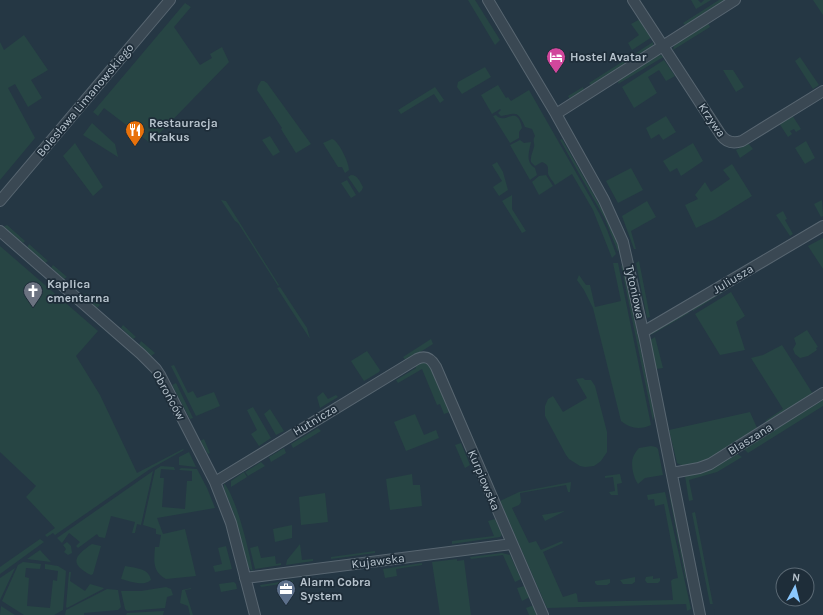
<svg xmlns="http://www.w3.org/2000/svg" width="823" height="615" viewBox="0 0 823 615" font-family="Karla,sans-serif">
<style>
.green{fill:#274544}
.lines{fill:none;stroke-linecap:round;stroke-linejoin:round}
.minor-casing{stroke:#586671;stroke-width:12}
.minor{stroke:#3a4853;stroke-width:10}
.labels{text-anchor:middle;stroke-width:3.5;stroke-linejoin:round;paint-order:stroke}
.poi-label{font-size:12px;font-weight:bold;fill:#b7c3cd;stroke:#1e2d39;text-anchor:start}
.street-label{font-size:12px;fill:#b7c3cd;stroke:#1e2d39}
</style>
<rect width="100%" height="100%" fill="#253744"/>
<path class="green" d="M468 0H475L500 40 495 45Z
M691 0H698L701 3 704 0H711L696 9Z
M719 0H727L686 26 683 23Z
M813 0H823V15Z
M185 3 191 7 174 27 200 65 212 58 210 54 222 47 229 62 150 143 104 108 98 116 93 112Z
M640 19 652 37 632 50 628 43 639 35 631 24Z
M708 23 710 27 673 50 674 46 677 43Z
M24 35 48 70 31 80 42 98 28 107 15 84 8 88 35 138 0 180V42L4 50Z
M653 42V47L635 58 633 55Z
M659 55 665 56 618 84 619 79Z
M800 57 819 85 813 89 795 61Z
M625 60 627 63 592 85H591L589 83Z
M664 60 675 76 666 81 659 70 648 77 657 93 634 108 622 87Z
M485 67 491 77 462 94 457 87 458 82Z
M723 70H733L744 87 736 92Z
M261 81H264L267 83 311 144 296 153 281 129 282 128 257 90 258 86Z
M498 85 506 98 508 97 511 101 529 90 599 213 607 230 616 254 612 258 593 210 572 174 555 185C553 181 548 176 548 173 548 167 549 165 542 162L535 166 531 162C530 156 533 152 534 147 535 142 532 141 535 136L532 129 525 127C517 109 516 114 501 116L498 113 501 110 500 109 492 114 481 95Z
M435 87 444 100 440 103 434 94 401 114 398 110Z
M583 87 584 91 570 99 568 96Z
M496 115C505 126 517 103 522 128L519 132V138L510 143 493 116Z
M792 115 801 129 796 132 794 129 790 131 792 134 788 137 779 123Z
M666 116 676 132 663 140 659 134 651 139 646 128Z
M92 123 115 144 118 157 83 135Z
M270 136 280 152 273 156 262 140Z
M332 139C339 141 349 163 349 170L345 173 342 167H338L323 143Z
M562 139 603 211 619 247 618 252 605 219 560 140Z
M520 140 524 143 531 142C529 152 525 162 535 168L537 175 530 180 510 145Z
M806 141 815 158 805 164 795 148Z
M75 143 103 187 93 196 63 156Z
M693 143 703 161 681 176 677 168 670 172 663 161Z
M748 143 753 149 740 158 736 150Z
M497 162 503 172 508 190 499 196 493 187 502 181 492 165Z
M732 164 752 196 715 219 696 228 685 205 698 199 695 195 705 182 711 192 730 179 723 170Z
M631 168 643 190 618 203 606 181Z
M351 175C358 175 360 182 363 187L362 190 359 193 348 177Z
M546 175 553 186 539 195 532 182 539 176Z
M347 180 356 195 351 198 341 183Z
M512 195V209L526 231 522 233 502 201Z
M221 200 226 201 279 285 278 286 238 223 235 221Z
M822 200 823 216 821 217 814 204Z
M647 201 656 217 631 231 636 249H634L622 216Z
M783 211 787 219 785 220 793 234 790 236 776 215Z
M7 225 25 241 23 243 3 227Z
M823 238V269L808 246Z
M29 244 48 261 45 263 27 248Z
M0 246 98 331 76 356 100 395 137 473 183 449 184 450 150 469 55 535 53 533 47 537 45 535 55 528 26 497 36 486 0 452Z
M639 261 650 317 647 318 636 263Z
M613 263H618L651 425C641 430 630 429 621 421L593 308 584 290 577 280 579 275 586 285H590L595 307 621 301Z
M53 265 67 277 64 279 51 268Z
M621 265 624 268 654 415 653 421Z
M730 286V288L693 311 692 309Z
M280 287 307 328 310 339 277 288Z
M731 292 745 316 736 322 745 350 720 355 695 314Z
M85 293 100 305 97 308 83 296Z
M687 311 689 313 651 335 654 331Z
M123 325 136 337 133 339 121 328Z
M807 330 818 347 816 348 817 350 808 356 800 358 795 354 793 349 796 344 794 338Z
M655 337 663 368 656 369 650 340Z
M431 339 433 344 406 361 403 357Z
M141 341 155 353 151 356 139 345Z
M782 345 813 394 767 423 765 421 783 409 751 358 763 355Z
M367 351 380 370 379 372 364 381 351 361Z
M424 361 430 364 450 412 444 414 440 404 437 405 422 369 398 383 396 380 416 368V364Z
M174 365 188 393 193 391 197 398 214 392 220 406 196 416 171 366Z
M583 378 585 380H591L595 386 607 432V452L601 461 594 466 585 467 580 466 569 459 566 455 545 416V406L548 399 553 396 563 412 587 398 576 379Z
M176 383 193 418 190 419 172 385Z
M323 392 328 399 336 395 338 397 320 408 317 397Z
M823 400V406L748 453 744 449Z
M253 407 271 438 259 446 251 434 257 430 247 410Z
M270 409 284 431 276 435 264 414Z
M750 412 757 428C742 438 693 475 677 463L669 430Z
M415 414 424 435 436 430 439 438 406 451 394 422Z
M318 428 321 431 293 448 291 444Z
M204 439 210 453 208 454 200 441Z
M461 443 470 465 465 468 455 445Z
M651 446 656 447 658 449 663 475 645 478 638 484C635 480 634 476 633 472 631 461 632 456 639 448Z
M284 448 286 453 271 462 269 457Z
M189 452 196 467 179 465V457Z
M737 454 742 457 717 472 689 480 693 500 689 501 685 476C708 470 718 467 737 454Z
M261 462 265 466 248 476 245 472Z
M161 466 174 467 175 470 161 469 160 478H164L162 507 185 509 187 481H192V471L179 470 181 468 197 469 207 488 215 508 157 518 163 534 185 529 196 576 166 579C152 572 154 560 155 547H159L161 535 156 534V529L143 525 155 470Z
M153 471 141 525 137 524 135 533H132L135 522 111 516 105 538 99 537 97 534 78 548 76 546 80 542 69 533 62 543 57 538Z
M244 472 247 477 231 487V481Z
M412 474 413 485H420L422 506 390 510 386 479Z
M620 474 622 483 617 484 618 495H611L609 492 615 491 613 477 605 478V476Z
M571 482 570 492H568L566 485 520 493 521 502 519 505 512 508 529 543 536 541 541 550 562 541 563 543 543 552 563 597 576 593 577 595 578 602 673 600 671 581 673 579 678 578 664 504 655 506 654 499 648 500 647 495 665 492 691 609 687 611 686 604 547 608 500 501 519 492Z
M224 483C237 499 249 551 253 572L248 567 234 514 224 489Z
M325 493 328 522 301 525 299 497Z
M669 493 671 498 687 582 685 577Z
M565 511 545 521 542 515Z
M695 512 715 615 713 604H710L692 513Z
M495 519 502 535 500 537 452 544V541L494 536 488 521Z
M292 525V538L275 542 273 529Z
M40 539 44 542 0 574V567Z
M67 542 71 546 72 553 68 555 64 552 66 549 63 545Z
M92 544 101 546 93 574 91 575C69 564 74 556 92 544Z
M300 544 302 560 313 559V561L286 565 287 560Z
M226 546 232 569 215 572 213 566 222 564 218 548Z
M258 546 261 558 275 556 276 564 281 563V565L255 569 250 548Z
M40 550 51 562 27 559Z
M375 551V553L331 559V557Z
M502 553 510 555 521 579 515 582 503 555 471 559 470 557Z
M457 559V561L464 560 471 615H440L432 562Z
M23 562 41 564 40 569 26 568 25 577 29 578 27 606 50 608 53 580 57 581 58 571 45 569V564L58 566 66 571 63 610 54 615H24L2 601 18 565Z
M422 563V565L396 569 397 576 385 578 383 569Z
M125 566C135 568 149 568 151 580 143 587 130 581 121 579Z
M15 568 0 600V578Z
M69 572H71L70 581 85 591 90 584 104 588 103 589 67 608 66 607Z
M653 576V579L660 578V581L658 583H647L645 580 646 577Z
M635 577V582L632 584H623L620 580Z
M610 579V583L607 585H597L595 583V581Z
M293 580V582L261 587 260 585Z
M234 582 236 584 237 589 221 592 219 584Z
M524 586 530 597 522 601 517 588Z
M166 587 171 589 173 595 167 597 165 608 127 611 125 609 121 591H141Z
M191 588V589L185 590 193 615H190L188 606 180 603 182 590Z
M107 589 118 590 121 607 118 610 84 613V615H65L66 610Z
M534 605 538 615H529L526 608Z
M1 606 15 615H0Z
M164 611 163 615H126L127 613Z"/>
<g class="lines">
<g class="minor-casing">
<path id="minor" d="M488 0 556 114 604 200 623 242 645 340 700 615
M633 0 721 135C726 142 733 144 742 141L823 91
M556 114 735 0
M0 201 170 0
M0 231 141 354 156 369 160 375 215 482 231 523 255 615
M643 332 823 226
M672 473 699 468 710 464 823 393
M215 482 417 359C426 355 431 358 436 367L543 615
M245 578 512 544"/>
</g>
<use href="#minor" class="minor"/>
</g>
<defs>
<g id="hotel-pin" transform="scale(1)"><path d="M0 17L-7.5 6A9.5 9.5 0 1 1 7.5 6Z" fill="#d1479c" stroke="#1e2d39"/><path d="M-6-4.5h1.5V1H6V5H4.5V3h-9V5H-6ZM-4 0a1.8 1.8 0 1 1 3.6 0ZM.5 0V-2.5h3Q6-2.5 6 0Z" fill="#fff"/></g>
<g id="restaurant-pin" transform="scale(1)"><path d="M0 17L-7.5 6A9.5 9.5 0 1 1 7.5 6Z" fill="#e8710a" stroke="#1e2d39"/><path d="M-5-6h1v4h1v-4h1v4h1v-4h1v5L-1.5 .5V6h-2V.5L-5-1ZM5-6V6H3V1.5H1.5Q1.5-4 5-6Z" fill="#fff"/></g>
<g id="church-pin" transform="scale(1)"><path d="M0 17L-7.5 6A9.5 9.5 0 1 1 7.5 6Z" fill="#6b7280" stroke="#1e2d39"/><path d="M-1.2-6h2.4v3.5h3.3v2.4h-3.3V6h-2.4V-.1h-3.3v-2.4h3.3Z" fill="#fff"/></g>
<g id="office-pin" transform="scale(1)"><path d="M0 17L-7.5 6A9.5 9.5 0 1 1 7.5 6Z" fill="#5c6f8a" stroke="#1e2d39"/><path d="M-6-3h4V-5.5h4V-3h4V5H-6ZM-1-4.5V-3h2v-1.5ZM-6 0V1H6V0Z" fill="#fff"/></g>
</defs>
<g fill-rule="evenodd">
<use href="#hotel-pin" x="556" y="57"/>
<use href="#restaurant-pin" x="135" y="130"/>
<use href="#church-pin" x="33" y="291"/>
<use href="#office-pin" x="286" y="589"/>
</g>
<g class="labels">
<g class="poi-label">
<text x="570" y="61">Hostel Avatar</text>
<text x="149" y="127">Restauracja<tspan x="149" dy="14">Krakus</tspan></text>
<text x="47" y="288">Kaplica<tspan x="47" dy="14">cmentarna</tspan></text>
<text x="300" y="586">Alarm Cobra<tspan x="300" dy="14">System</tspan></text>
</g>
<g class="street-label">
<text transform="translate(85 100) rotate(-50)" y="4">Bolesława Limanowskiego</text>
<text transform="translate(712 120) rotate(56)" y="4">Krzywa</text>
<text transform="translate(733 279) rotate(-31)" y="4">Juliusza</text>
<text transform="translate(635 292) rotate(78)" y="4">Tytoniowa</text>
<text transform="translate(169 395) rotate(61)" y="4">Obrońców</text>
<text transform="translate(315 420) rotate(-31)" y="4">Hutnicza</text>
<text transform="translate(750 439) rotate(-32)" y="4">Blaszana</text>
<text transform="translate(484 480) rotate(67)" y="4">Kurpiowska</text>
<text transform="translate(378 561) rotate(-7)" y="4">Kujawska</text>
</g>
</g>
<g transform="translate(795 587) rotate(7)"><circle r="19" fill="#1e2d39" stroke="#5b6974"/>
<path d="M0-3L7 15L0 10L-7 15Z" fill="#8bc8fe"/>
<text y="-6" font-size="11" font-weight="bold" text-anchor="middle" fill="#b7c3cd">N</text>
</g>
</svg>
